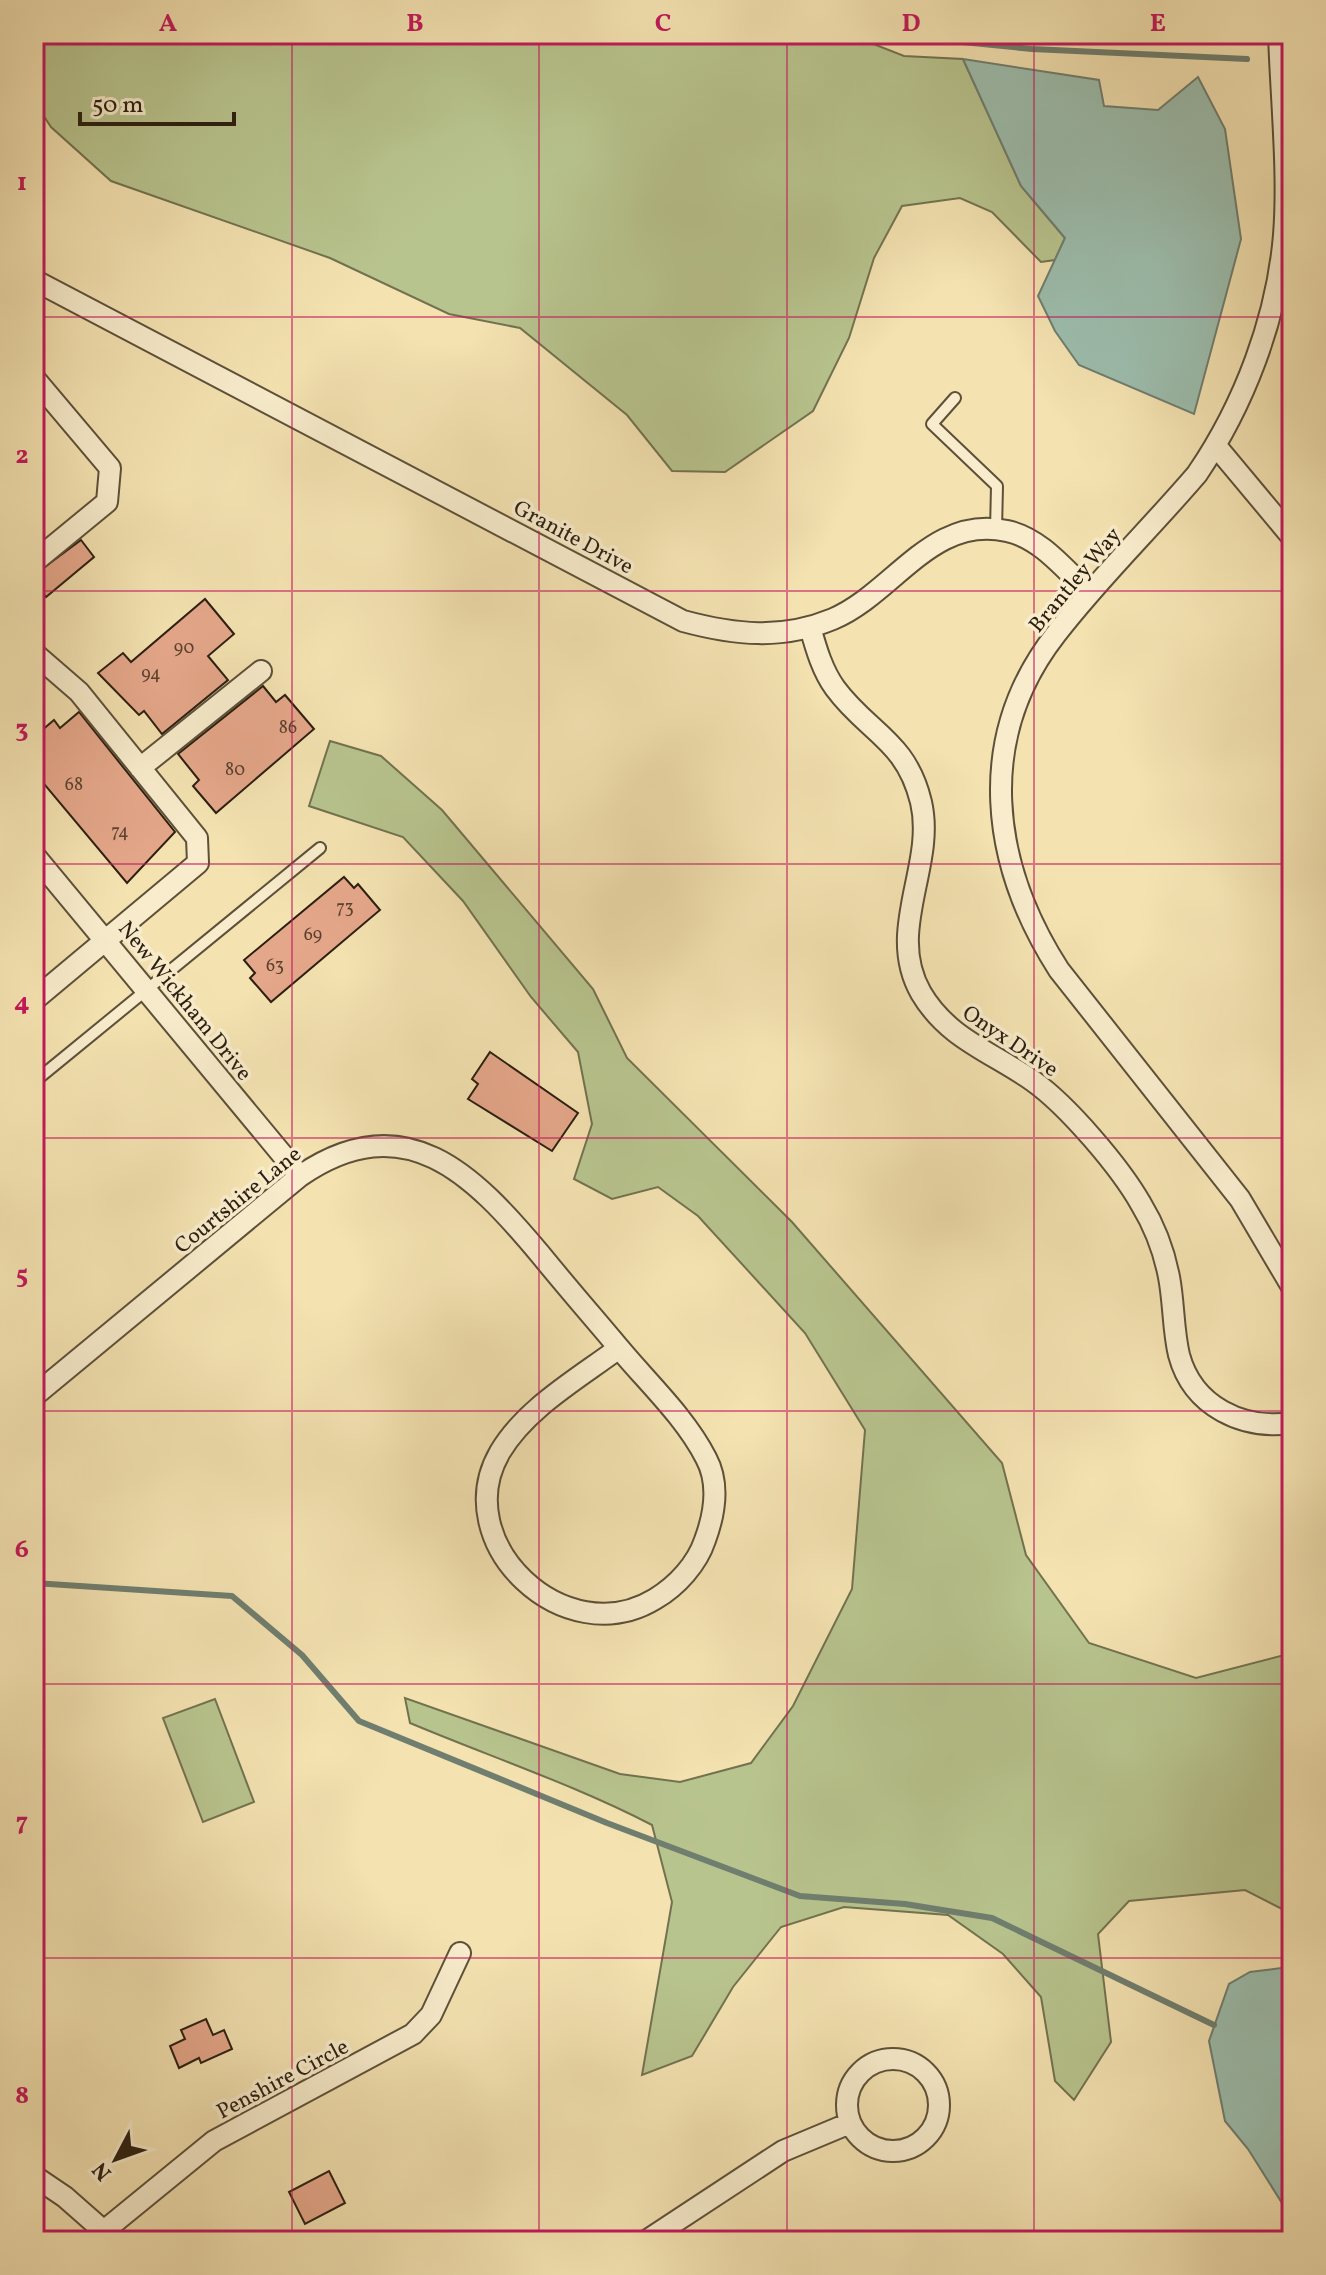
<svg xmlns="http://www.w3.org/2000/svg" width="1326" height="2275" viewBox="0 0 1326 2275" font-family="Vollkorn,serif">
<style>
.green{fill:#b8c48e;stroke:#727250;stroke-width:2}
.water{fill:#9cbdad;stroke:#6f7e6f;stroke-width:2}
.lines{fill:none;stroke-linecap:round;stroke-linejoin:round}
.stream{stroke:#6f7e6f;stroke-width:6}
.building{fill:#e5a78a;stroke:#2b1f11;stroke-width:2}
.service-casing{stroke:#5d5039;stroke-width:14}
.minor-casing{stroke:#5d5039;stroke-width:24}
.service{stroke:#f8eccc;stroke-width:10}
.minor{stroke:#f8eccc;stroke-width:20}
.grid{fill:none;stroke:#c2185b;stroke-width:2;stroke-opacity:0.55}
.labels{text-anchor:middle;stroke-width:7;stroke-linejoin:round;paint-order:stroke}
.number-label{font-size:18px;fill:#5a412f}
.street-label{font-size:22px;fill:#2b1f11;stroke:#f8eccc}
.neatline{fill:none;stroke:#c2185b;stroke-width:3}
.grid-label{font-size:26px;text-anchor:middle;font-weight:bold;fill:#c2185b}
</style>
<rect width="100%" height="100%" fill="#f4e2b1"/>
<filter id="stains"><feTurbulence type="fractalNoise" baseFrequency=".0025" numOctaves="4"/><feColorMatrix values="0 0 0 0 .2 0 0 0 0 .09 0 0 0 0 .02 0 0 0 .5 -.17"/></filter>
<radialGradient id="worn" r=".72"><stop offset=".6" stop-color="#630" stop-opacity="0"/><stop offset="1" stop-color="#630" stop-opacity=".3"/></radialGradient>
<path class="green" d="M34 34H848L904 56 963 59 1021 186 1065 238 1055 260 1041 262 992 212 960 198 902 206 874 258 849 338 813 411 725 472 672 471 627 415 520 328 449 314 330 258 111 181 51 127 34 101Z
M330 741 381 756 442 810 593 989 627 1058 792 1222 1002 1463 1026 1555 1089 1643 1196 1678 1292 1653V1914L1245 1890 1129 1901 1098 1934 1111 2042 1074 2100 1055 2081 1041 1997 1003 1954 948 1915 844 1907 781 1927 733 1987 692 2056 642 2075 672 1902 652 1825C575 1785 491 1757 410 1723L405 1698 620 1774 680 1782 751 1763 793 1706 852 1589 865 1430 805 1333 698 1216 658 1187 612 1199 574 1179 592 1124 578 1052 531 997 463 901 403 837 309 806Z
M215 1699 254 1802 203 1822 163 1718Z"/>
<path class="water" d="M963 59 1099 80 1104 106 1158 110 1198 77 1225 129 1241 239 1194 414 1079 365 1055 331 1038 296 1065 238 1021 186Z
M1289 1967 1292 1968V2219L1248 2149 1225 2121 1209 2041 1229 1984 1250 1972Z"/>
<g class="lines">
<path class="stream" d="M881 34 1032 49 1247 59
M34 1583 232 1596 302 1655 359 1721 607 1823 800 1896 905 1904 992 1918 1214 2025"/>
</g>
<path class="building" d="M81 540 94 557 46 597 34 583V575Z
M205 599 234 634 208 656 228 680 162 734 144 711 139 715 98 673 123 653 131 662Z
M263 686 276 702 285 695 314 729 216 813 193 786 199 780 178 754Z
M79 712 175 832 127 883 34 772V737L54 720 60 728Z
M344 877 354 888 358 884 380 910 271 1002 250 978 255 973 244 960Z
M490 1052 578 1113 552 1151 468 1099 478 1084 472 1079Z
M206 2019 213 2035 224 2030 232 2049 201 2063 199 2058 179 2068 170 2046 185 2039 181 2030Z
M329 2171 345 2203 305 2224 289 2192Z"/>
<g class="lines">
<g class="service-casing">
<path id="service" d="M955 398 932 424 997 486 996 530
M34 1082 320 848"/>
</g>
<g class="minor-casing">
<path id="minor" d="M1279 34C1281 98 1289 173 1284 235 1277 319 1244 405 1197 474 1151 528 1099 578 1056 634 974 739 991 864 1059 970L1240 1199 1292 1287
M34 280 683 621C735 635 782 640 833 619 894 593 932 514 1007 531 1041 538 1066 571 1090 593
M34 378 110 468 107 502 34 562
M1216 446 1292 537
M810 627C816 648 822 670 835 688 868 733 906 740 921 802 936 866 885 930 921 993 948 1039 992 1052 1033 1081 1068 1106 1120 1167 1141 1204 1155 1227 1164 1251 1169 1277 1174 1303 1173 1330 1179 1355 1193 1407 1243 1430 1292 1423
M34 653 79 692 197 838 198 863 34 1000
M140 768 261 671
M34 855 300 1176
M619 1348C648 1383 685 1417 706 1458 720 1484 715 1513 705 1540 697 1564 677 1586 655 1599 565 1654 447 1543 500 1452 526 1408 579 1378 619 1348Z
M34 1396 300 1176C405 1104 473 1174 540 1254 566 1286 593 1317 619 1348
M847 2105a46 46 0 1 1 92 0a46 46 0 1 1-92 0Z
M34 2176 65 2197 115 2241
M105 2230 214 2141 413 2034 431 2015 460 1953
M646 2241 783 2151 850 2123"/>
</g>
<use href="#service" class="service"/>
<use href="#minor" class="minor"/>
</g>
<path class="grid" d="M292 34V2241M539 34V2241M787 34V2241M1034 34V2241M34 317H1292M34 591H1292M34 864H1292M34 1138H1292M34 1411H1292M34 1684H1292M34 1958H1292"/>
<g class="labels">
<g class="number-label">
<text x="184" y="653">90</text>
<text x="151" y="679">94</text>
<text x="288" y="733">86</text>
<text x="235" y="775">80</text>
<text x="74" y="790">68</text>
<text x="120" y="837">74</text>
<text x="345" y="913">73</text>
<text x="313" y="940">69</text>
<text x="275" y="971">63</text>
</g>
<g class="street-label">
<text transform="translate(574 536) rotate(28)" y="8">Granite Drive</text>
<text transform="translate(1074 579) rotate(-50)" y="8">Brantley Way</text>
<text transform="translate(186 1000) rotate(51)" y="8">New Wickham Drive</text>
<text transform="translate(1011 1040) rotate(34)" y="8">Onyx Drive</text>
<text transform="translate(237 1199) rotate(-39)" y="8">Courtshire Lane</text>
<text transform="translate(282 2078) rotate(-28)" y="8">Penshire Circle</text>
</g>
</g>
<rect width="1326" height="2275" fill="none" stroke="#f4e2b1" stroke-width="88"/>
<g transform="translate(116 2159) rotate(229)" stroke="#f8eccc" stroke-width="6" paint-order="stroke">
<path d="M0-6L14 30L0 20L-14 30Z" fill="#2b1f11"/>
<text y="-12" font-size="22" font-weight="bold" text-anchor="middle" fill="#2b1f11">N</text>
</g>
<path d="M80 112v12h154v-12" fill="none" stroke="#2b1f11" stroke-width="4"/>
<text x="92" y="112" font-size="24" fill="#2b1f11" stroke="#f8eccc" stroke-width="6" paint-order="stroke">50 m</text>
<rect x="44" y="44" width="1238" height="2187" class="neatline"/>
<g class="grid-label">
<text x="168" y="31">A</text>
<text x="415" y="31">B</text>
<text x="663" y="31">C</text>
<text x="911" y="31">D</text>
<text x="1158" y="31">E</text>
<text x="22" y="190">1</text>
<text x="22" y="463">2</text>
<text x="22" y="737">3</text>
<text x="22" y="1010">4</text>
<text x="22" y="1283">5</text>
<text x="22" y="1557">6</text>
<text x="22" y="1830">7</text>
<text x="22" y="2103">8</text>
</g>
<rect width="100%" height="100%" filter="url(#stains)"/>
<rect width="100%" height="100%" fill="url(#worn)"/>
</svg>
